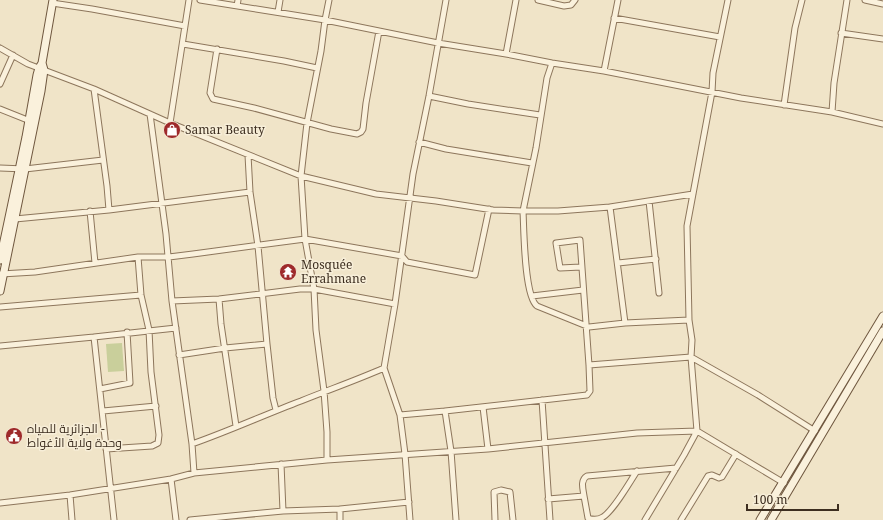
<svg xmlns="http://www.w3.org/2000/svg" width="883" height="520" viewBox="0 0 883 520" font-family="'Noto Serif',Cairo,serif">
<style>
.green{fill:#c9cf9b}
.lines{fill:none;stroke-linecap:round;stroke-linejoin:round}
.street-casing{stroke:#8d765c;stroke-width:7}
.secondary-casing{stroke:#6f573f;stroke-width:9}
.street{stroke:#faf1dc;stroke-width:5}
.secondary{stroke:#faf1dc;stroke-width:7}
.labels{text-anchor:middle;stroke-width:3;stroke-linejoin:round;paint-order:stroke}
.poi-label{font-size:12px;fill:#3d2e20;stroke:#f7eed8;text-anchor:start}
</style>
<rect width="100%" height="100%" fill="#f0e4c8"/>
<path class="green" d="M122 343 124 371 108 372 106 344Z"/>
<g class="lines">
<g class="street-casing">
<path id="street" d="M200 0 325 20 438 43 506 54 552 63 604 71 741 98 832 112 883 124
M538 0 564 6 571 5 575 0
M728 0 713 73 712 92 687 226 689 320 692 340 691 357 758 395 815 431
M865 0 883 4
M52 3 92 9 185 26
M237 6 238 0
M278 12 280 0
M614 18 720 37
M841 33 883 39
M183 44 284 61 317 68
M0 48 28 64 94 89 170 123 301 176 307 123 321 51 325 20 329 0
M217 49 210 93 213 99 254 108 331 129 357 134 361 132 363 129 366 103 379 31
M506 54 516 0
M604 71 618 0
M0 84 13 55
M429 96 468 104 540 115
M784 105 795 28 802 0
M0 109 30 121
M832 112 834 83 847 0
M150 114 166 234 172 301 192 444 194 473
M170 123 189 0
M419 142 446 149 532 163
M248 155 250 192 258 246 267 344
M0 168 25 169 103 160
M649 201 659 293
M610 207 693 194
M109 210 250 192
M90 211 95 263
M15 219 109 210 107 186 94 89
M618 263 656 259
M1 274 35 272 138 257H169L193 254 305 239 402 256 407 262 475 275 489 209
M532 296 583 290
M219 299 221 324 236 426
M172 301 219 299 300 289H314L395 304
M0 307 141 295
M625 323 610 207 558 211H523C524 229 524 296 537 306L589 327 625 323 689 320
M0 346 94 337
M179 355 225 348 267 344 273 398 276 410
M589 365 691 357 697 431 684 455 645 520
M384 368 400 415 405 454 410 520
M100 389 130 383 127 332
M542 400 550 520
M483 407 488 449
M103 411 156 406
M445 411 451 451 456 520
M400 415 445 411 587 395 590 391 589 365 580 240 556 243 560 268 581 267
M192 444C229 431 264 415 301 401 328 390 357 380 384 368L395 304 413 174 429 96 446 0
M106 449 152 446 158 443 159 435 151 372 149 330 141 295 138 257
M327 460 488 449 637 433 697 431 784 483
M281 464 283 511
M171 479 176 520
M70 495 72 520
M584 496 588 518C593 520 598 520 603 517 614 510 629 483 637 471
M548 499 584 496C583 489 580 480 587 476L676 468
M0 503 70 495 171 479 194 473 327 460V432L324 391 316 330 314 289 305 239 301 176 376 194 436 201 493 210 523 211 536 148 547 78 552 63
M114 520 94 337 176 328
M190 520 283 511 340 509
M340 520V509L409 502
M495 520 494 492 501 490 510 492 513 520
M681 520 708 476 712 475 719 478 722 477 736 454"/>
</g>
<g class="secondary-casing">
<path id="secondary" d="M0 260 26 137 37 75 39 68 42 63
M0 291 41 91 44 70 42 63 53 0
M760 520 883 316
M771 520 883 331"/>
</g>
<use href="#street" class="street"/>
<use href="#secondary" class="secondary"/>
</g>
<defs>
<g id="shop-disc" transform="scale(0.9)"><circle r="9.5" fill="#9e2a2b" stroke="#f7eed8"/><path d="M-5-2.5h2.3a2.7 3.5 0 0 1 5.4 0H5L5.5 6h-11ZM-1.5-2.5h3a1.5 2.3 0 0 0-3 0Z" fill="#fff"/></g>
<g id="temple-disc" transform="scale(0.9)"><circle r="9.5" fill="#9e2a2b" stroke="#f7eed8"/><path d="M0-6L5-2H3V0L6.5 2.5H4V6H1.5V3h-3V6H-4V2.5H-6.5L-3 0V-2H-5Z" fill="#fff"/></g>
<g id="civic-disc" transform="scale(0.9)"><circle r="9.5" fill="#9e2a2b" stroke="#f7eed8"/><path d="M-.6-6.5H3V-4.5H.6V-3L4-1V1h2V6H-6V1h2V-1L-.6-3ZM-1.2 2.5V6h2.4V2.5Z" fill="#fff"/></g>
</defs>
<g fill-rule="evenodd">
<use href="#shop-disc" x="172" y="130"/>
<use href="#temple-disc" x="288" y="272"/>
<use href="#civic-disc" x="14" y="436"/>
</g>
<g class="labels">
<g class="poi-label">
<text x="185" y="134">Samar Beauty</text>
<text x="301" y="269">Mosquée<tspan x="301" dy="14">Errahmane</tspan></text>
<text x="27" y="433">الجزائرية للمياه -<tspan x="27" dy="14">وحدة ولاية الأغواط</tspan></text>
</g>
</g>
<path d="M747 504v6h91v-6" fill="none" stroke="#3d2e20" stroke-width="2"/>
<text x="753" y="504" font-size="12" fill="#3d2e20" stroke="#f7eed8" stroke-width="3" paint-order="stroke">100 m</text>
</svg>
